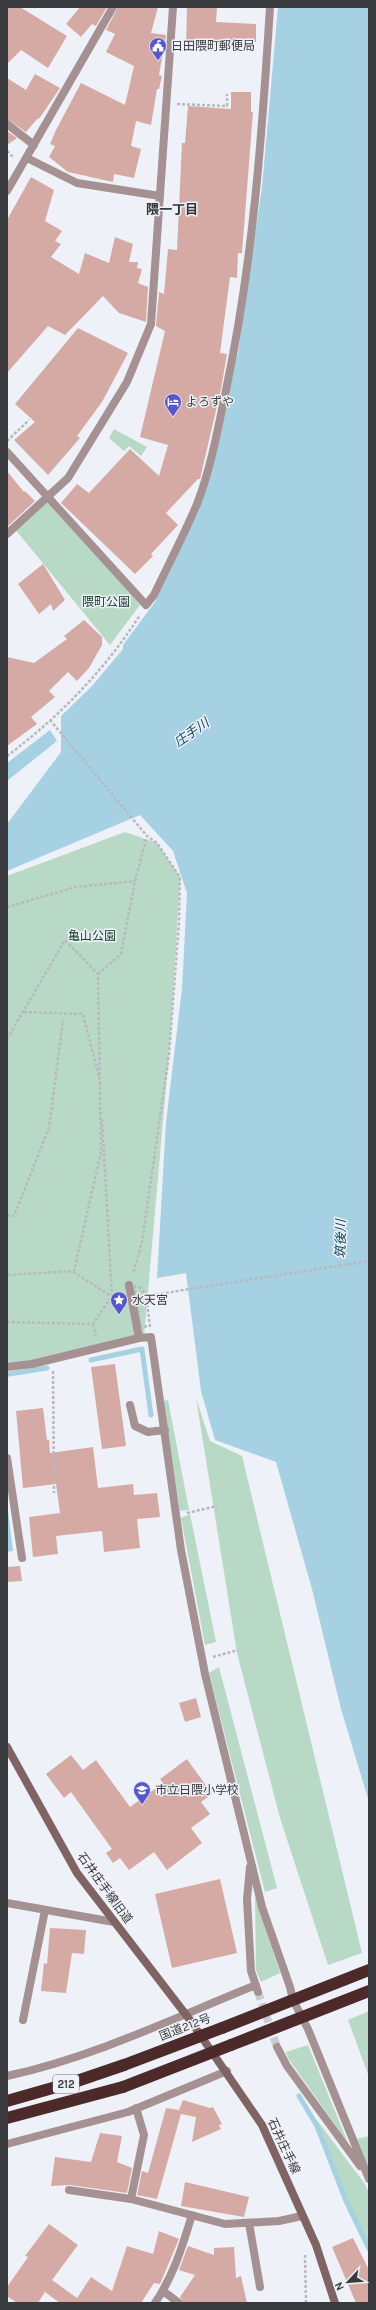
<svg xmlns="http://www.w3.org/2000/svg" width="376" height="2310" viewBox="0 0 376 2310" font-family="Karla,'Noto Sans JP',sans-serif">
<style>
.green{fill:#b8d9c5}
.water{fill:#a5d1e3}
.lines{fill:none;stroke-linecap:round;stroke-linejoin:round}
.stream{stroke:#a5d1e3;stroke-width:5}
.building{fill:#d6aaa4}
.street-tunnel{stroke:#cbccd3;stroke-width:8;stroke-dasharray:8 4;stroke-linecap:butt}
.path{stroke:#b8b9bf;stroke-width:2.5;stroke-dasharray:3 2;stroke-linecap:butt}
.street{stroke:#a59191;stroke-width:8}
.secondary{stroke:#806464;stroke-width:8}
.highway{stroke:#4d2a2a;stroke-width:12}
.highway-bridge{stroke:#4d2a2a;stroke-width:12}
.labels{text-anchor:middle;stroke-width:3;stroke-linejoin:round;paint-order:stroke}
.shield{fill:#eff1f8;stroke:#707175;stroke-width:1}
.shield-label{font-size:11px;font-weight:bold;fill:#393a3d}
.poi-label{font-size:12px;fill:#393a3d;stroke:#eff1f8;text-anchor:start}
.park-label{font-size:12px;fill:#0d3f28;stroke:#eff1f8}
.street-label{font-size:12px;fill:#393a3d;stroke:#eff1f8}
.neighbourhood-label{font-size:13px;font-weight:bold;fill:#303237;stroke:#eff1f8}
.water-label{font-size:13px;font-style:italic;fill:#0b485b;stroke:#eff1f8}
</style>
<rect width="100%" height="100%" fill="#eff1f8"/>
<path class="green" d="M114 429 147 447 141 456 129 446 124 451 109 438Z
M49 497 140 605 110 645 14 528Z
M125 832 157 843 180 877 171 1030 144 1337 7 1367V876Z
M196 1398 210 1441 242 1456 362 1953 328 1965 280 1818 237 1653Z
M168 1400 189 1510 180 1511 163 1401Z
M190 1514 216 1642 205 1645 181 1518Z
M219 1667 277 1888 265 1892 209 1673Z
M255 1896 280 1973 261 1982 256 1970Z
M369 2011V2077L348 2020Z
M308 2045 348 2143 288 2058 286 2052Z
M316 2119 365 2184 369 2193V2245L348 2203Z
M369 2136V2168L357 2139Z"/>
<path class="water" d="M278 7H369V1802L341 1709 312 1589 276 1462 215 1440 201 1391 186 1273 157 1278 166 1122 182 989 187 893 173 851 140 815 7 871V824L61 752V716L92 686 123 649V645L155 602 199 510 238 353 262 187Z
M50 730 57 741 7 781V763Z
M7 1502 13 1551 7 1552Z"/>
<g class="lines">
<path class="stream" d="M91 1360 142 1349 151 1415
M9 1374 47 1368
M299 2096 317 2126 346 2201 369 2249"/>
</g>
<path class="building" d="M7 7H20L67 36 48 68 21 50 7 64Z
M80 7H107L96 26 92 24 81 37 66 24Z
M118 7H158L151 33 166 35 159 75 162 76 159 89H157L151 125 136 121 131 146 141 149 134 178 114 174 113 182 68 172 49 157 55 146 50 144 56 130 81 83 125 105 134 66 106 52 115 34 106 30Z
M187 7H217L216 22 256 24V42L238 43 240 48 213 47 212 51 186 49Z
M35 74 60 88 39 119 38 118 26 132 7 119V78L26 90Z
M231 92H251V112H253L242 253H238L237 278 230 277 220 353 227 354 221 389 200 479H198L166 513 178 525 151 554 153 556 135 574 61 503 77 484 89 493 130 449 159 476 168 445 140 437 165 331 156 326 159 292 164 294 168 249 177 250 182 143H185L188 106 231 109Z
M7 131 17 138 7 145Z
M31 177 54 190 45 221 62 231 55 241 61 244 51 257 79 274 85 253 109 263 115 237 133 244 129 262H138L137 268 142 269 138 283 148 287 146 322 119 313 103 296 65 335 48 326 7 373V220Z
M78 328 128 353 102 402 77 436 80 438 48 475 14 440 35 422 15 404Z
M7 471 24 492 25 491 35 501 7 527Z
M43 564 65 600 53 611 51 604 39 614 18 584Z
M84 620 102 637V645L89 668 77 681 68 672 49 691 55 697 31 717 37 724 7 746V657L34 663 67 639 64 636Z
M115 1364 126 1446 102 1449 91 1367Z
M43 1408 47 1440H49L50 1453 93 1447 98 1488 133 1484 134 1495 157 1493 160 1517 137 1519 140 1548 104 1552 102 1531 56 1536 58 1554 33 1557 29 1517 60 1513 56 1484 23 1488 16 1411Z
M20 1566 22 1581 7 1582V1567Z
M196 1698 201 1717 185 1722 179 1703Z
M71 1755 83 1770 96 1760 130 1807 163 1783 160 1779 187 1759 212 1794 201 1802 210 1814 191 1828 202 1843 167 1870 154 1852 129 1870 120 1858 113 1863 106 1853 112 1849 71 1792 64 1798 46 1774Z
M220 1879 237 1953 172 1968 155 1894Z
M50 1928 86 1930 84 1954 72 1953 66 1993 41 1991 44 1963 47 1964Z
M183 2100 210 2108 213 2107 222 2124 219 2125 221 2129 192 2142 196 2117 181 2114 157 2199 137 2195 142 2171 148 2173 166 2108 179 2110Z
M100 2133 122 2136 117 2162 132 2168 127 2193 70 2185 51 2186 55 2157 91 2162Z
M185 2182 249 2197 244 2217 181 2206Z
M49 2224 78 2245 52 2280 77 2298 91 2277 112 2291 127 2246 153 2254 159 2231 179 2239 160 2284 154 2283 141 2303H60L45 2292 38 2303H17L7 2296V2287L28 2257 25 2256Z
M353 2238 369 2270V2303H356L332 2247Z
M188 2246 214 2255V2248L234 2247 236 2278 241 2276 247 2303H184L180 2297 195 2275 179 2270Z"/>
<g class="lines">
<path class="street-tunnel" d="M258 1992 277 2047"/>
<path class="path" d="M177 104 227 106V94
M7 151 13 157
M7 441 29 420
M50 720 147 836 157 843 180 877 179 922 169 1055 142 1242 133 1274
M7 756C59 717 105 670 140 615
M7 907 76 887 135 881
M98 974 121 954 135 881 147 836
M24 1012 83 1014 99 1077
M7 1039 65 940 98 974 101 1152 74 1271 7 1275
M102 1119 112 1296
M7 1215 14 1216 49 1128 63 1020
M73 1272 111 1296
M129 1285 141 1288 146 1296 150 1326 141 1327 135 1291Z
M146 1296 369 1261
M7 1322 93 1324 112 1296 119 1291
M93 1324 96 1337
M53 1371 54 1493
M187 1513 217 1506
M213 1657 238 1650
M305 2255 306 2303"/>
<path class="street" d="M7 124 34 145
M27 158 77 183 160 196
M7 191 113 7
M7 452 146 605 154 595C168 565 184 535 197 504 211 468 218 428 226 390 253 263 262 135 270 7
M7 534 68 478 127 382 151 324 173 7
M129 1285 139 1338
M7 1367 32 1364 139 1338 151 1337 181 1550 205 1674 262 1907 290 1987 293 2000 308 2029 369 2179
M130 1405 135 1426 148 1432 165 1430
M7 1458 22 1558
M250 1867 247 1899 251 1971 258 1992
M7 1903 114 1922
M23 2020 45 1910
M277 2047 287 2066 360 2166
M7 2076C94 2057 174 2018 256 1985
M7 2144 128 2112 227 2071
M69 2190 131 2199 225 2224 279 2221 302 2216
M131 2199 144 2135 136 2108
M249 2223 260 2287
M163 2291 179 2303
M155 2303C174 2275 182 2247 192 2215"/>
<path class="secondary" d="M7 1747 77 1873 190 2020 262 2125 316 2245 335 2303"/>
<path class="highway" d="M222 2028 369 1970
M231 2045 369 1991
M7 2101 77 2081 124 2065
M7 2118 123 2087"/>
<path class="highway-bridge" d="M124 2065 222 2028
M123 2087 231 2045"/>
</g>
<defs>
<g id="civic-pin" transform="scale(0.9)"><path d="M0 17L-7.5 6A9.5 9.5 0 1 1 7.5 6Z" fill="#5657cf" stroke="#eff1f8"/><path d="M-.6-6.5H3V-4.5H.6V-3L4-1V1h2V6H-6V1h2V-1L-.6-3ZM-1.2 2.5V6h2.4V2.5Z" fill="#fff"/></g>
<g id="hotel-pin" transform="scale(0.9)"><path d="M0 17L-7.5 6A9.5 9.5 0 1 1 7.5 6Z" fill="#5657cf" stroke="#eff1f8"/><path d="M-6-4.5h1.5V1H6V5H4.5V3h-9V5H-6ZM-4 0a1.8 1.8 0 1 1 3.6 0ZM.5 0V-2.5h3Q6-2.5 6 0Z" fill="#fff"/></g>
<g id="sight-pin" transform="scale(0.9)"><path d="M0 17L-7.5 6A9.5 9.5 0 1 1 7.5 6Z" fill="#5657cf" stroke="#eff1f8"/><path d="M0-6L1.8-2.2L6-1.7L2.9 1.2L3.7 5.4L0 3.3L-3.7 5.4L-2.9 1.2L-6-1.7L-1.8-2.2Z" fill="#fff"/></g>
<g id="school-pin" transform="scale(0.9)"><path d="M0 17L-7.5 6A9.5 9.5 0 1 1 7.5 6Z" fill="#5657cf" stroke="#eff1f8"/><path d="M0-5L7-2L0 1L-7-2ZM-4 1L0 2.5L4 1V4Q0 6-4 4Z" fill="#fff"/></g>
</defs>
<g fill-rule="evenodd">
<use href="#civic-pin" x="158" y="46"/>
<use href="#hotel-pin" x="173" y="402"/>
<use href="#sight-pin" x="119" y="1300"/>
<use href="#school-pin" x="142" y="1790"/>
</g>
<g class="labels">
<rect class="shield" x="53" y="2075" width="26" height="18" rx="3"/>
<g class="shield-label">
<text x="66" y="2088">212</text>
</g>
<g class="poi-label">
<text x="171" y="50">日田隈町郵便局</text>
<text x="186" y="406">よろずや</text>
<text x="132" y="1304">水天宮</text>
<text x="155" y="1794">市立日隈小学校</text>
</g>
<g class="park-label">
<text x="106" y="606">隈町公園</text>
<text x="92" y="940">亀山公園</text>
</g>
<g class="street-label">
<text transform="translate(105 1888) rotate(54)" y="4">石井庄手線旧道</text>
<text transform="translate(185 2027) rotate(-21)" y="4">国道212号</text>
<text transform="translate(284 2146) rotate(65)" y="4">石井庄手線</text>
</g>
<g class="neighbourhood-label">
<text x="172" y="214">隈一丁目</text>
</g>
<g class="water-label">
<text transform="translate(191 732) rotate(-35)" y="5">庄手川</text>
<text transform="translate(340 1239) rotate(-89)" y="5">筑後川</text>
</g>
</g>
<rect width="376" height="2310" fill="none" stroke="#393a3d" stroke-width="16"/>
<g transform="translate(348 2282) rotate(244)" stroke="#eff1f8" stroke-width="3" paint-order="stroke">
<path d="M0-3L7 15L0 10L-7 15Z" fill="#393a3d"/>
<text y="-6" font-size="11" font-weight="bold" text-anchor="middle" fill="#393a3d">N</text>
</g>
</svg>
